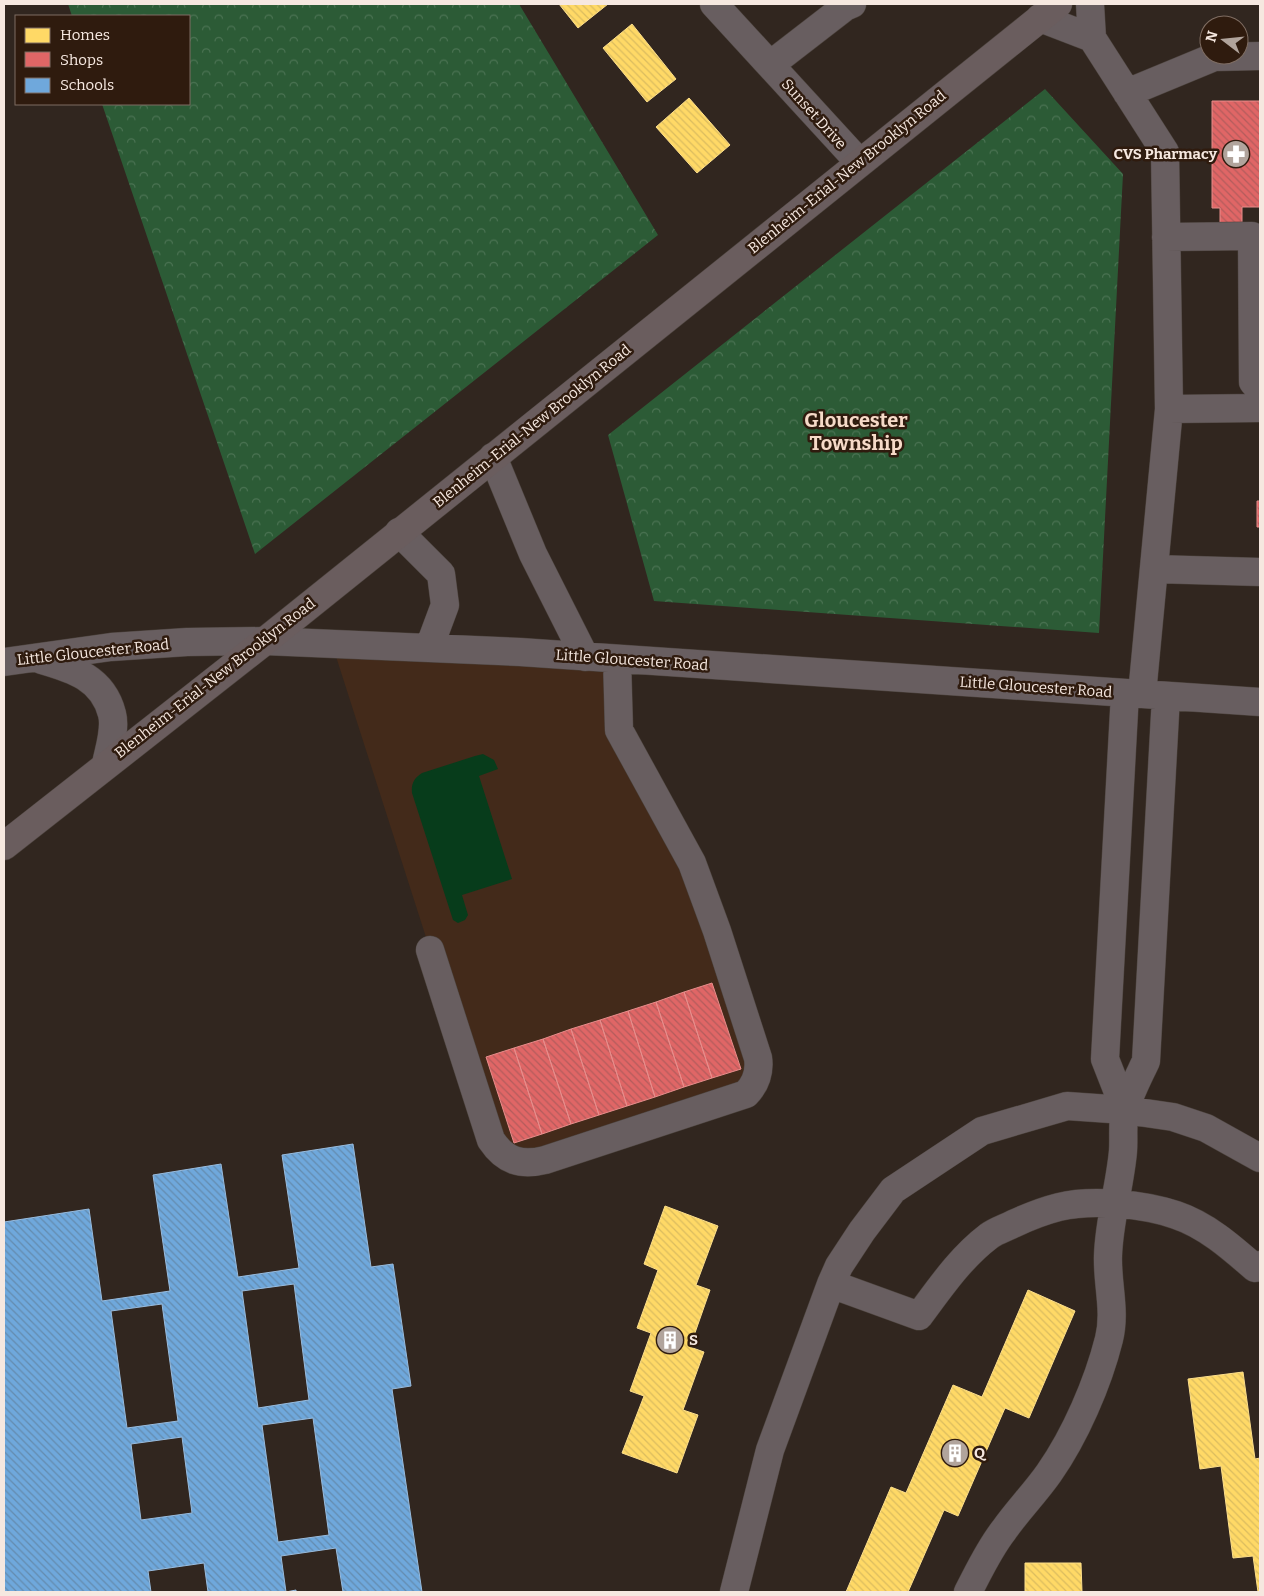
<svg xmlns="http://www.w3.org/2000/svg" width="1264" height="1596" viewBox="0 0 1264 1596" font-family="Bitter,serif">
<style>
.built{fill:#432a1a}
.green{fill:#073c1b}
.forest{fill:url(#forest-crowns)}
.homes{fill:url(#homes-back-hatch);stroke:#fcde8b}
.shops{fill:url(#shops-back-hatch);stroke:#e78d8b}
.schools{fill:url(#schools-back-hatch);stroke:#98bbdd;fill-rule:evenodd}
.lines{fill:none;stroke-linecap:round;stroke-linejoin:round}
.minor-casing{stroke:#4b423c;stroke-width:29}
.major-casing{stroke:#4b423c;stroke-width:29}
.minor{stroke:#685e60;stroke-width:28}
.major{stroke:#6a5d5e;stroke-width:28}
.labels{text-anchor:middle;stroke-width:5;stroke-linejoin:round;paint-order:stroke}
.street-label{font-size:15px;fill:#f6e8e0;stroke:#2f1b0e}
.poi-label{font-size:15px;font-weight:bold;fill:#f6e8e0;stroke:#2f1b0e;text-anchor:start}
.district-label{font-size:20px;font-weight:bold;fill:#f6dac8;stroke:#2f1b0e}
</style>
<defs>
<pattern id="forest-crowns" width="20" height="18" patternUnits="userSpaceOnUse" patternTransform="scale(1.25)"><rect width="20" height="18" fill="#2c5b36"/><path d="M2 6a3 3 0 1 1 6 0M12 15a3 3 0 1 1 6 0" fill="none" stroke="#4b7353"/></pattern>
<pattern id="homes-back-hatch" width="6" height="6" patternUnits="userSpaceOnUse" patternTransform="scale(1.25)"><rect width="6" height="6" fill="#ffd966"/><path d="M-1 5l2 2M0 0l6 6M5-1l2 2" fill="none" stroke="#dbbc5f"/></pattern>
<pattern id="shops-back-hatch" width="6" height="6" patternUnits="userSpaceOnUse" patternTransform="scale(1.25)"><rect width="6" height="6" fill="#e06666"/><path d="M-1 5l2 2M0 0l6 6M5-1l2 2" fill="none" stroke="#b35c5c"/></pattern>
<pattern id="schools-back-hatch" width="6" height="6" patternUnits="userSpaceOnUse" patternTransform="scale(1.25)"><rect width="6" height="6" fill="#6fa8dc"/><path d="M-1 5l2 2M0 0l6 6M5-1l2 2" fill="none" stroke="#648bae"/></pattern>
</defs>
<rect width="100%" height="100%" fill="#31261f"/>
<path class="built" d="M332 644 617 659 619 730 692 863 755 1081 545 1160 491 1140Z"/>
<path class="green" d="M483 754 494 760 498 769 479 776 512 879 462 895 468 915 465 920 458 923 453 920 412 793C411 784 414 778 422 773L475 756Z"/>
<path class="forest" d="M68 4H519L658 235 255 554 102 104H189V16H72Z
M1045 89 1123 174 1099 633 654 601 608 435Z"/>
<path class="homes" d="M559 4H608L578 28Z
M632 24 676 79 647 102 603 48Z
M689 98 730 145 697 173 656 127Z
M665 1206 718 1226 696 1285 710 1290 690 1347 704 1352 683 1410 698 1415 677 1473 622 1453 644 1396 630 1391 651 1333 637 1328 658 1270 644 1264Z
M1028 1290 1075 1311 1029 1418 1005 1408 958 1516 944 1510 908 1592H846L891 1487 906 1493 953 1385 982 1397Z
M1243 1372 1255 1459 1260 1458V1592H1258L1253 1556 1233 1558 1221 1466 1200 1469 1188 1379Z
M1025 1563H1081L1082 1592H1025Z"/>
<path class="shops" d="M1212 101H1260V207H1242V224H1220V208H1212Z
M1257 501H1260V527H1257Z
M712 983 741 1069 712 1078 684 992Z
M684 992 712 1078 684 1087 656 1002Z
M656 1002 684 1087 655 1097 628 1011Z
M628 1011 655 1097 627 1106 600 1020Z
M600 1020 627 1106 599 1115 571 1029Z
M571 1029 599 1115 571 1124 543 1039Z
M543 1039 571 1124 542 1134 514 1048Z
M514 1048 542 1134 514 1143 486 1057Z"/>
<path class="schools" d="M353 1144 371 1267 393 1264 411 1386 392 1389 422 1592H343L336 1548 281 1556 286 1592 296 1590V1592H208L204 1563 148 1571 151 1592H4V1222L89 1209 102 1301 170 1291 153 1175 221 1164 238 1277 299 1268 282 1155ZM294 1284 309 1400 258 1408 242 1291ZM162 1304 178 1421 127 1428 111 1311ZM313 1418 329 1535 278 1542 262 1425ZM182 1437 192 1513 141 1520 131 1444Z"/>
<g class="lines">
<g class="minor-casing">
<path id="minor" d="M714 4 859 162
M1040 18 1092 38 1090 4
M1092 38 1165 152 1169 409 1142 694
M770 65 845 7 852 4
M1127 93 1214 57 1260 56
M1166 237 1252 236 1253 382 1260 390
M1169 409 1260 408
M493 457 533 554 585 657
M399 532 441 574 445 605 429 648
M1154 569 1260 572
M42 660C73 669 103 678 112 714 116 729 109 749 106 764
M4 662 111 647 187 642 265 641 520 652 1260 702
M430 950 491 1140C505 1161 521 1166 545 1160L746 1094C756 1084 760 1071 758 1058L717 931 692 863 619 730 617 659
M1125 1110 1105 1059 1125 693
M831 1284 919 1316C940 1288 960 1258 989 1236 995 1231 1005 1228 1013 1224 1028 1217 1043 1211 1059 1207 1092 1199 1144 1204 1176 1215 1206 1225 1231 1247 1255 1268L1260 1265
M734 1592 770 1450 831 1284 839 1266 862 1231 893 1190 982 1131 1067 1106 1125 1110 1173 1117 1206 1128 1260 1158
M968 1592C979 1571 989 1549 1004 1530 1018 1510 1035 1493 1049 1473 1075 1436 1098 1383 1109 1339 1116 1311 1107 1284 1108 1256 1109 1220 1120 1186 1123 1151 1124 1138 1122 1122 1125 1110 1130 1093 1139 1076 1146 1061L1166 696"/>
</g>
<g class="major-casing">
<path id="major" d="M4 846 265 641 1058 4"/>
</g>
<use href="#minor" class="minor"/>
<use href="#major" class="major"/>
</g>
<defs>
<g id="pharmacy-disc" transform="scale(1.4375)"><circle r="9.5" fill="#b1a49c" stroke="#2f1b0e"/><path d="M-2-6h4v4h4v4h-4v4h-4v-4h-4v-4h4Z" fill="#fff"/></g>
<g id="building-disc" transform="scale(1.4375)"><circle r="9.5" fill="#b1a49c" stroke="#2f1b0e"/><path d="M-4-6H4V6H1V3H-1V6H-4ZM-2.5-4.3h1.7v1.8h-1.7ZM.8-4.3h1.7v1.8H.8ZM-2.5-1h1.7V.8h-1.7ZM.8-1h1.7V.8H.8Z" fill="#fff"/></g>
</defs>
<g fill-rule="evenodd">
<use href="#pharmacy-disc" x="1236" y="154"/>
<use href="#building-disc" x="670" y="1340"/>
<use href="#building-disc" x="955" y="1453"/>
</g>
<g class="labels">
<g class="street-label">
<text transform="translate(814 114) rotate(48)" y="5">Sunset Drive</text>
<text transform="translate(847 172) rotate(-39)" y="5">Blenheim-Erial-New Brooklyn Road</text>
<text transform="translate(532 426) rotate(-39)" y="5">Blenheim-Erial-New Brooklyn Road</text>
<text transform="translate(93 652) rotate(-6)" y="5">Little Gloucester Road</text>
<text transform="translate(632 660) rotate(4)" y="5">Little Gloucester Road</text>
<text transform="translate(215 678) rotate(-38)" y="5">Blenheim-Erial-New Brooklyn Road</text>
<text transform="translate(1036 687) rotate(4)" y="5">Little Gloucester Road</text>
</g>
<g class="poi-label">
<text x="1217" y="159" text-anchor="end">CVS Pharmacy</text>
<text x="689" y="1345">S</text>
<text x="974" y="1458">Q</text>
</g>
<g class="district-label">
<text x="856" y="427">Gloucester<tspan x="856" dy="23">Township</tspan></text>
</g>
</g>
<rect width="1264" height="1596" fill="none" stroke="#f6e8e0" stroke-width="10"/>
<rect x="15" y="15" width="175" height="90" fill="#2f1b0e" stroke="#7f6d62"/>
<rect x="25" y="28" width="25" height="15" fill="#ffd966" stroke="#7f6d62"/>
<text x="60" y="40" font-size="15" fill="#f6e8e0">Homes</text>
<rect x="25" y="52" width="25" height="15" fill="#e06666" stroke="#7f6d62"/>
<text x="60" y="65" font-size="15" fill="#f6e8e0">Shops</text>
<rect x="25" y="78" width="25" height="15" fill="#6fa8dc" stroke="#7f6d62"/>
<text x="60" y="90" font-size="15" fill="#f6e8e0">Schools</text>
<g transform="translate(1224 40) rotate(286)"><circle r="24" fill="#2f1b0e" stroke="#7f6d62"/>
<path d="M0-4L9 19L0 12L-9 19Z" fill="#b1a49c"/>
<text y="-8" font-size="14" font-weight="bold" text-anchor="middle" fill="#f6e8e0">N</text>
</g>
</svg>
